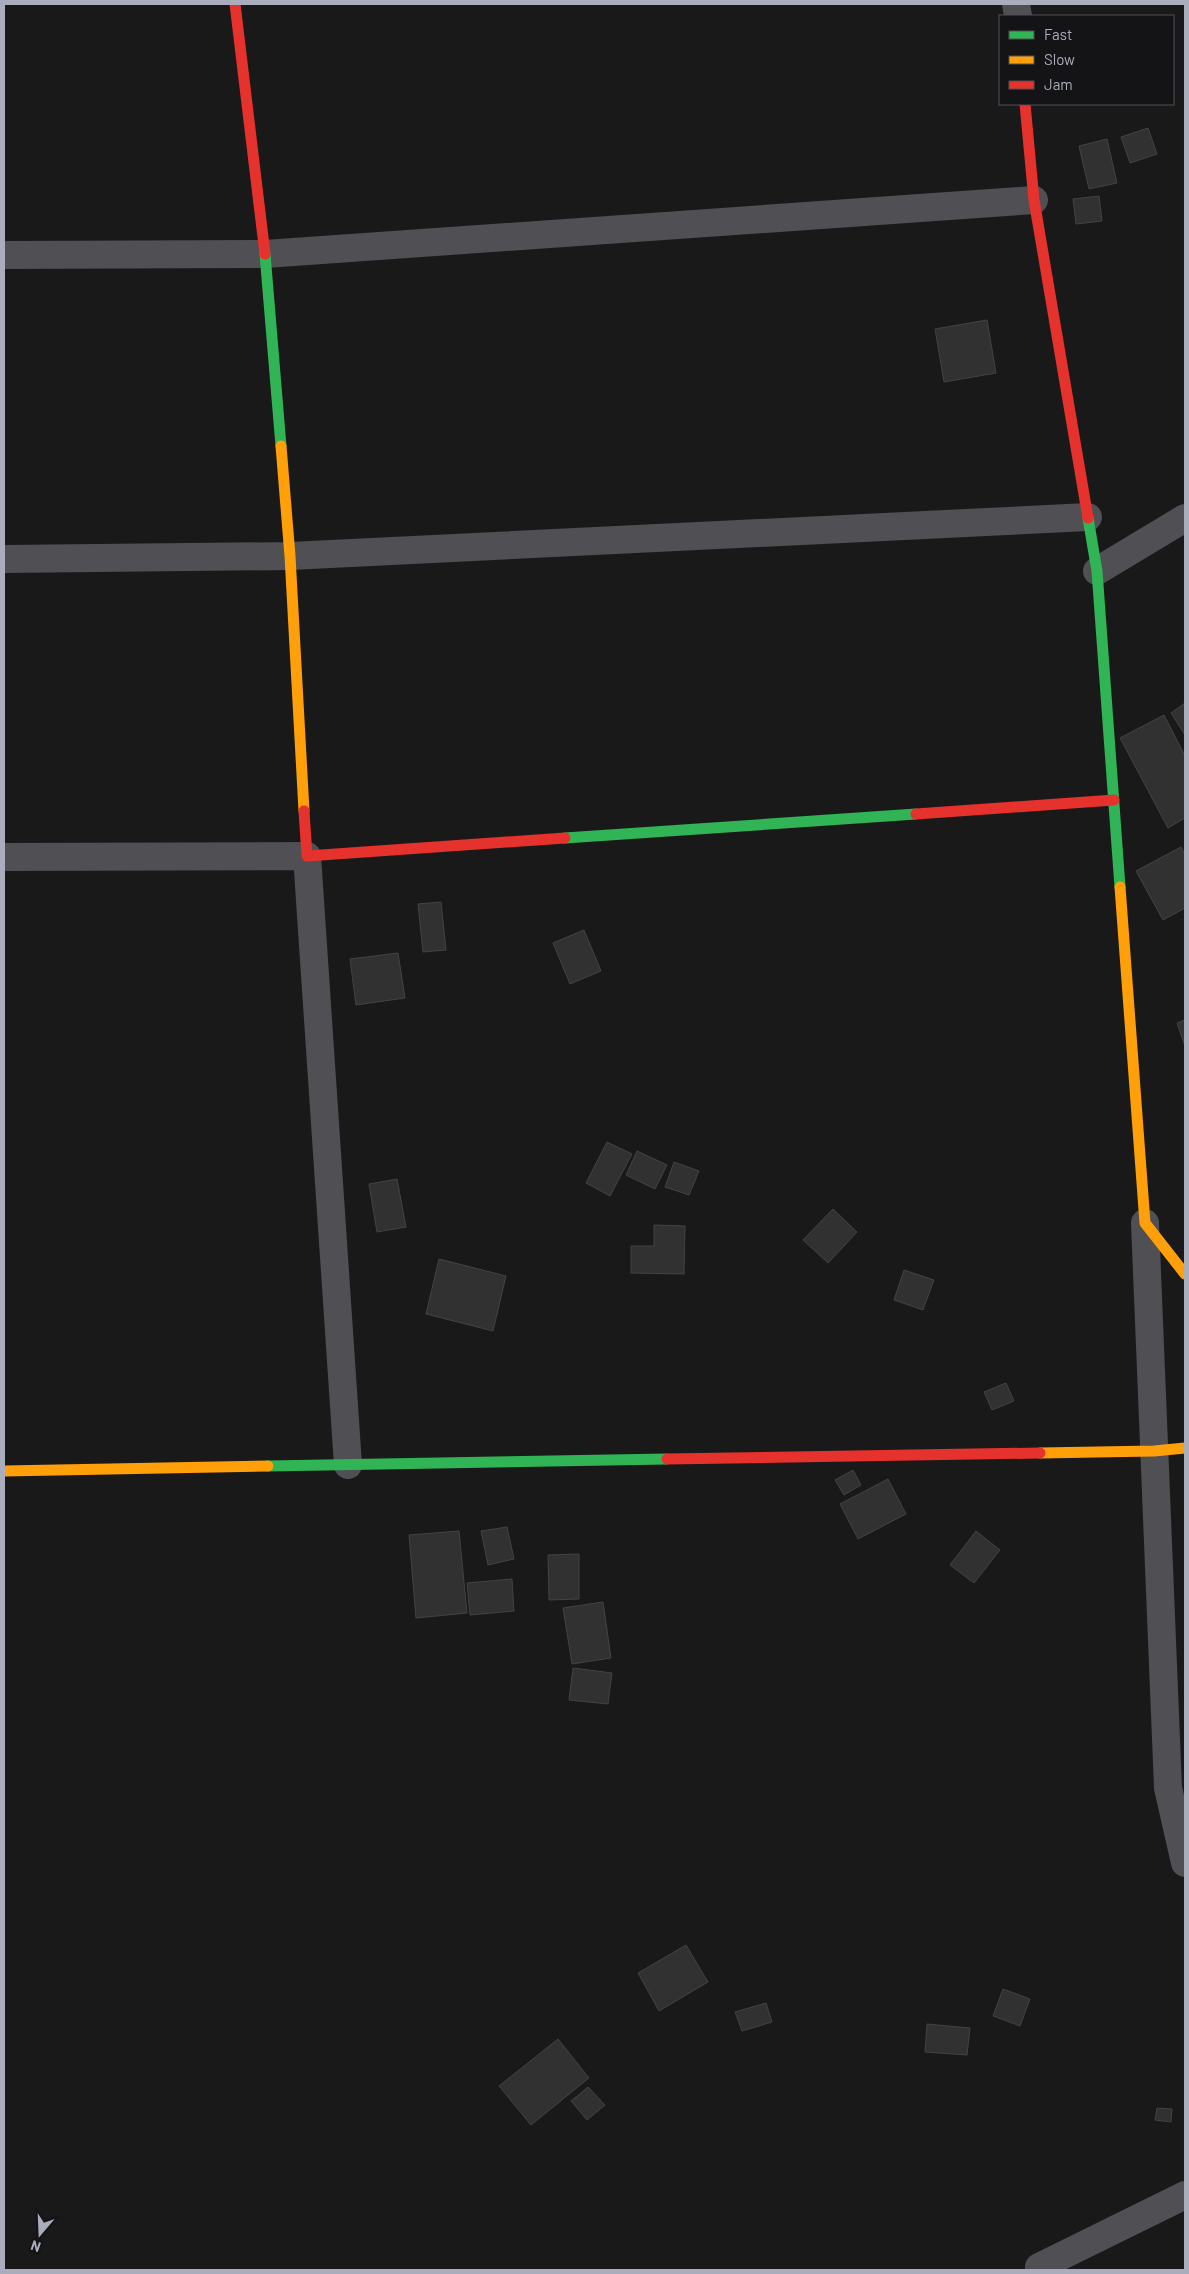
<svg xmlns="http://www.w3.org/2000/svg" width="1189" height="2274" viewBox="0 0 1189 2274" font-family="Barlow,sans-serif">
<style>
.building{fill:#313132;stroke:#424346}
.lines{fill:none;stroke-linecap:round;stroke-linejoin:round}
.street{stroke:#4f4f54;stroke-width:28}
.fast{stroke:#30b455;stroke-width:11}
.slow{stroke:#ff9f0a;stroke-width:11}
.jam{stroke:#e5322d;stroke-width:11}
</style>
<rect width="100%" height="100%" fill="#19191a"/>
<path class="building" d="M1148 128 1157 154 1130 163 1121 137Z
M1107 139 1117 183 1089 189 1079 146Z
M1099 196 1102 221 1076 224 1073 199Z
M987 320 996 373 944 382 935 329Z
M1185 703V735L1171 713Z
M1164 715 1185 756V818L1168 828 1120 738Z
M1181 847 1185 855V908L1163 920 1136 871Z
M441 902 446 950 423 952 418 904Z
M584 930 601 971 570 984 553 943Z
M398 953 405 998 356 1005 350 959Z
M1185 1020V1046L1177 1023Z
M607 1142 632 1154 610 1196 586 1183Z
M637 1151 667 1165 655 1189 626 1175Z
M674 1162 699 1171 689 1195 665 1187Z
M397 1179 406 1227 377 1232 369 1184Z
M833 1209 857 1232 828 1263 803 1240Z
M654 1225 685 1226 684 1274 631 1273V1246H654Z
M439 1259 506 1276 493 1331 426 1314Z
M904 1270 934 1280 923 1310 894 1300Z
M1006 1383 1014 1401 992 1410 984 1392Z
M853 1470 861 1485 844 1495 835 1480Z
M888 1479 906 1514 858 1539 840 1504Z
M507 1527 514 1559 488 1565 481 1531Z
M459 1531 467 1613 416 1618 409 1535Z
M976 1531 1000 1550 974 1583 950 1565Z
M579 1554V1599L549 1600 548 1555Z
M512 1579 514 1611 470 1615 467 1583Z
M603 1602 611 1658 572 1664 563 1608Z
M573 1668 612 1673 608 1704 569 1700Z
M686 1945 708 1982 659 2011 638 1973Z
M1003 1989 1030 1999 1020 2026 993 2016Z
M766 2003 772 2022 742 2031 735 2012Z
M927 2024 970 2028 967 2055 925 2052Z
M558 2039 589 2078 531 2125 499 2086Z
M588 2087 605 2105 587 2120 571 2101Z
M1157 2108 1172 2109 1171 2122 1155 2120Z"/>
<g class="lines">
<path class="street" d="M1016 4 1018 16
M4 255 265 254 1034 200
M4 559 290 556 1088 517
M1097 571 1185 518
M4 857 307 856 348 1465
M1145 1223 1168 1788 1185 1863
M1039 2267 1185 2195"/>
<path class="fast" d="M265 254 281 446
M1088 518 1097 571 1120 887
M565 838 916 814
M268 1466 667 1459"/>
<path class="slow" d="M281 446 290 556 304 811
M1120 887 1145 1223 1185 1274
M1040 1453 1154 1451 1185 1448
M4 1471 268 1466"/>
<path class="jam" d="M235 4 265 254
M1025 104 1034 200 1088 518
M304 811 307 856 565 838
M916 814 1114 800
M667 1459 1040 1453"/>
</g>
<rect width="1189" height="2274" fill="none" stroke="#aaadbb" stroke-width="10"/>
<rect x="999" y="15" width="175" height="90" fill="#141316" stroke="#505158"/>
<rect x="1009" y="31" width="25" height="8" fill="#30b455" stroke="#505158"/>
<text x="1044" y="40" font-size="15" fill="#aaadbb">Fast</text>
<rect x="1009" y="56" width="25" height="8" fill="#ff9f0a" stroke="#505158"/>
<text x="1044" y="65" font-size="15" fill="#aaadbb">Slow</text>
<rect x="1009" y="81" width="25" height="8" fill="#e5322d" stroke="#505158"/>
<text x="1044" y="90" font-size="15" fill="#aaadbb">Jam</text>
<g transform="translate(40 2234) rotate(199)" stroke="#141316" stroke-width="4" paint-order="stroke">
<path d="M0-4L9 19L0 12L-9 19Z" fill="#aaadbb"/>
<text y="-8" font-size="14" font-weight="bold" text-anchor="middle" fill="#aaadbb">N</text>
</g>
</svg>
